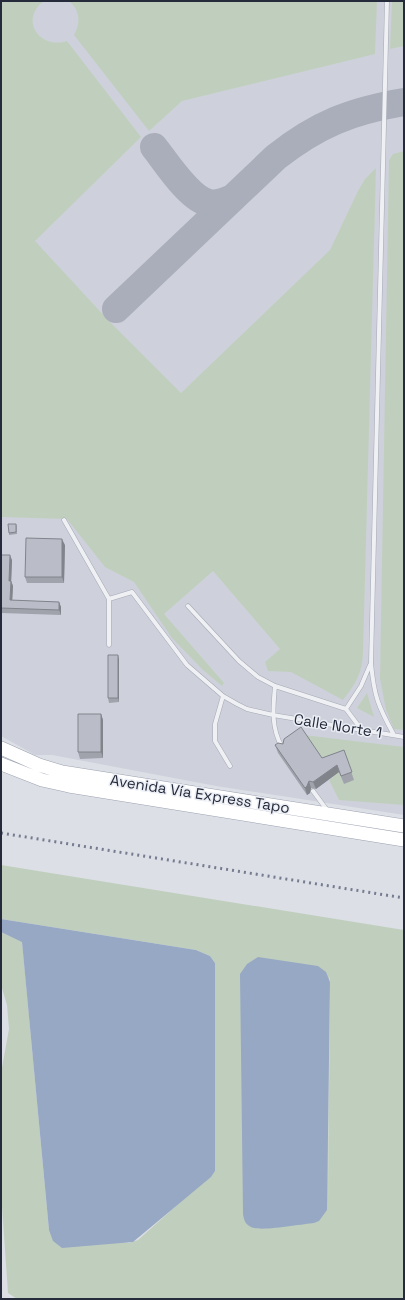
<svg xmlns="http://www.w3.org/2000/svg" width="405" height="1300" viewBox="0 0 405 1300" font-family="'Space Grotesk',sans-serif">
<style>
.built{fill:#ced1db}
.green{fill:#c0cfbd;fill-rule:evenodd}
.water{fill:#97a8c5}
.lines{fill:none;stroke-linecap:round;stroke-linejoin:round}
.taxiway{stroke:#a9aeba;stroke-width:28}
.service-casing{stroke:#a5a9b3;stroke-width:5}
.primary-casing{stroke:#9ca2b1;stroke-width:14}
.service{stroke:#eff0f4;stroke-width:4}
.primary{stroke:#fff;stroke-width:13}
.rail{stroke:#767c8f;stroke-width:3;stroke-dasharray:2 4;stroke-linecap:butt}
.wall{fill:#a0a3ac}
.shaded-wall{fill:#82848c}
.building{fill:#babdc8;stroke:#82848c}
.labels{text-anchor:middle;stroke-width:3;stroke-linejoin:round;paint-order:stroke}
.street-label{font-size:15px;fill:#262b3b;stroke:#ebeef4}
</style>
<rect width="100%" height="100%" fill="#dcdfe6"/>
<path class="built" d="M1 1H404V815L216 786 52 755H35L1 736Z"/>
<path class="green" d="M1 1H44C19 19 39 50 67 41L141 137 35 241 109 321 181 393 330 250 358 191 365 179 376 168 363 653C362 674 356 683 343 700L291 672 268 671 265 662 280 649 213 571 164 614 224 683 222 686 203 670 172 638 134 582 105 567 67 519 1 517Z
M69 1H377L375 54 182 101 149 131 74 35C81 23 80 10 69 1Z
M392 1H404V46L390 49Z
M404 151V730L394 729 386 710 380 678 389 160 393 154Z
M367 693 374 717 357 708Z
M304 735 404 747V805L339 800 329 780 333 777Z
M1 865 404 930V1299H17L8 1293 1 1192V1073L9 1029 7 1005 1 985V932L22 941 49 1230 129 1243 138 1240 215 1171V963L210 956 196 950 1 919ZM329 976 330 982 328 1203Z"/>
<path class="water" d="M1 919 196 950 210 956 215 963V1171L211 1177 133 1242 62 1248 53 1241 49 1230 22 942 1 932Z
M258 957 318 966 326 972 330 982 327 1210 319 1221 314 1223C302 1224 260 1232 251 1227 245 1224 244 1220 243 1214L240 974 247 964Z"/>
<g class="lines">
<path class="taxiway" d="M154 147C166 162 189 199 209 203 217 205 225 201 233 198
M116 309 276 157C318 124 351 111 404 102"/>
<g class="service-casing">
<path id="service" d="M387 1 371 663C374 696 378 706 394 735
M64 520 109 599V645
M109 599 132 592 187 665 223 696 237 704 247 709 273 715 404 737
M188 606 239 661 258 677 275 686 346 709 361 729
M275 686C273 708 271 728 282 747
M223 696 215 724V741L230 766
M346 709 361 686 370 665
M313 791 327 810"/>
</g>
<g class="primary-casing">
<path id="primary" d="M1 748 39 765 62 772 404 826
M1 764 42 780 69 786 404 840"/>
</g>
<use href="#service" class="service"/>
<use href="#primary" class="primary"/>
<path class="rail" d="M1 833 404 898"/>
</g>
<path class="wall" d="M16 524 17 526V534L9 535V533Z
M65 545 64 583H27L25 577Z
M1 555 12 560 11 581 13 586 12 600 59 602 61 607V615L1 613Z
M119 659V702L109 703 108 698Z
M101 714 103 720V758L80 759 78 752Z
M275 745 322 758 344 750 354 780 344 784 339 772 316 789 311 788 310 793 307 795 278 753Z"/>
<path class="shaded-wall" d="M62 539 65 545 64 583 62 577Z
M10 555 12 560 11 586 9 581Z
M11 581 13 586 12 605 10 600Z
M59 602 61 607V615L59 610Z
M118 655 119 659V702L118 698Z
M101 714 103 720V758L101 752Z
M337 765 339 772 316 789 313 782Z
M309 781 311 788 310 793 307 795 305 788Z"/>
<path class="building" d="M8 524H16V532L9 533Z
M26 538 62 539V577H25Z
M1 555H10L9 581H11L10 600 59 602V610L1 608Z
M108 655H118V698H108Z
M78 714H101V752H78Z
M301 727 322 758 344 750 352 772 341 776 337 765 313 782 309 781 307 786 305 788 275 745 278 743 283 744 284 739Z"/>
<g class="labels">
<g class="street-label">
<text transform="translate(338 726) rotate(9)" y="5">Calle Norte 1</text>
<text transform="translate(200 794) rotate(9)" y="5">Avenida Vía Express Tapo</text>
</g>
</g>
<rect width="405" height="1300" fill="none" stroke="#262b3b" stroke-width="4"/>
</svg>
